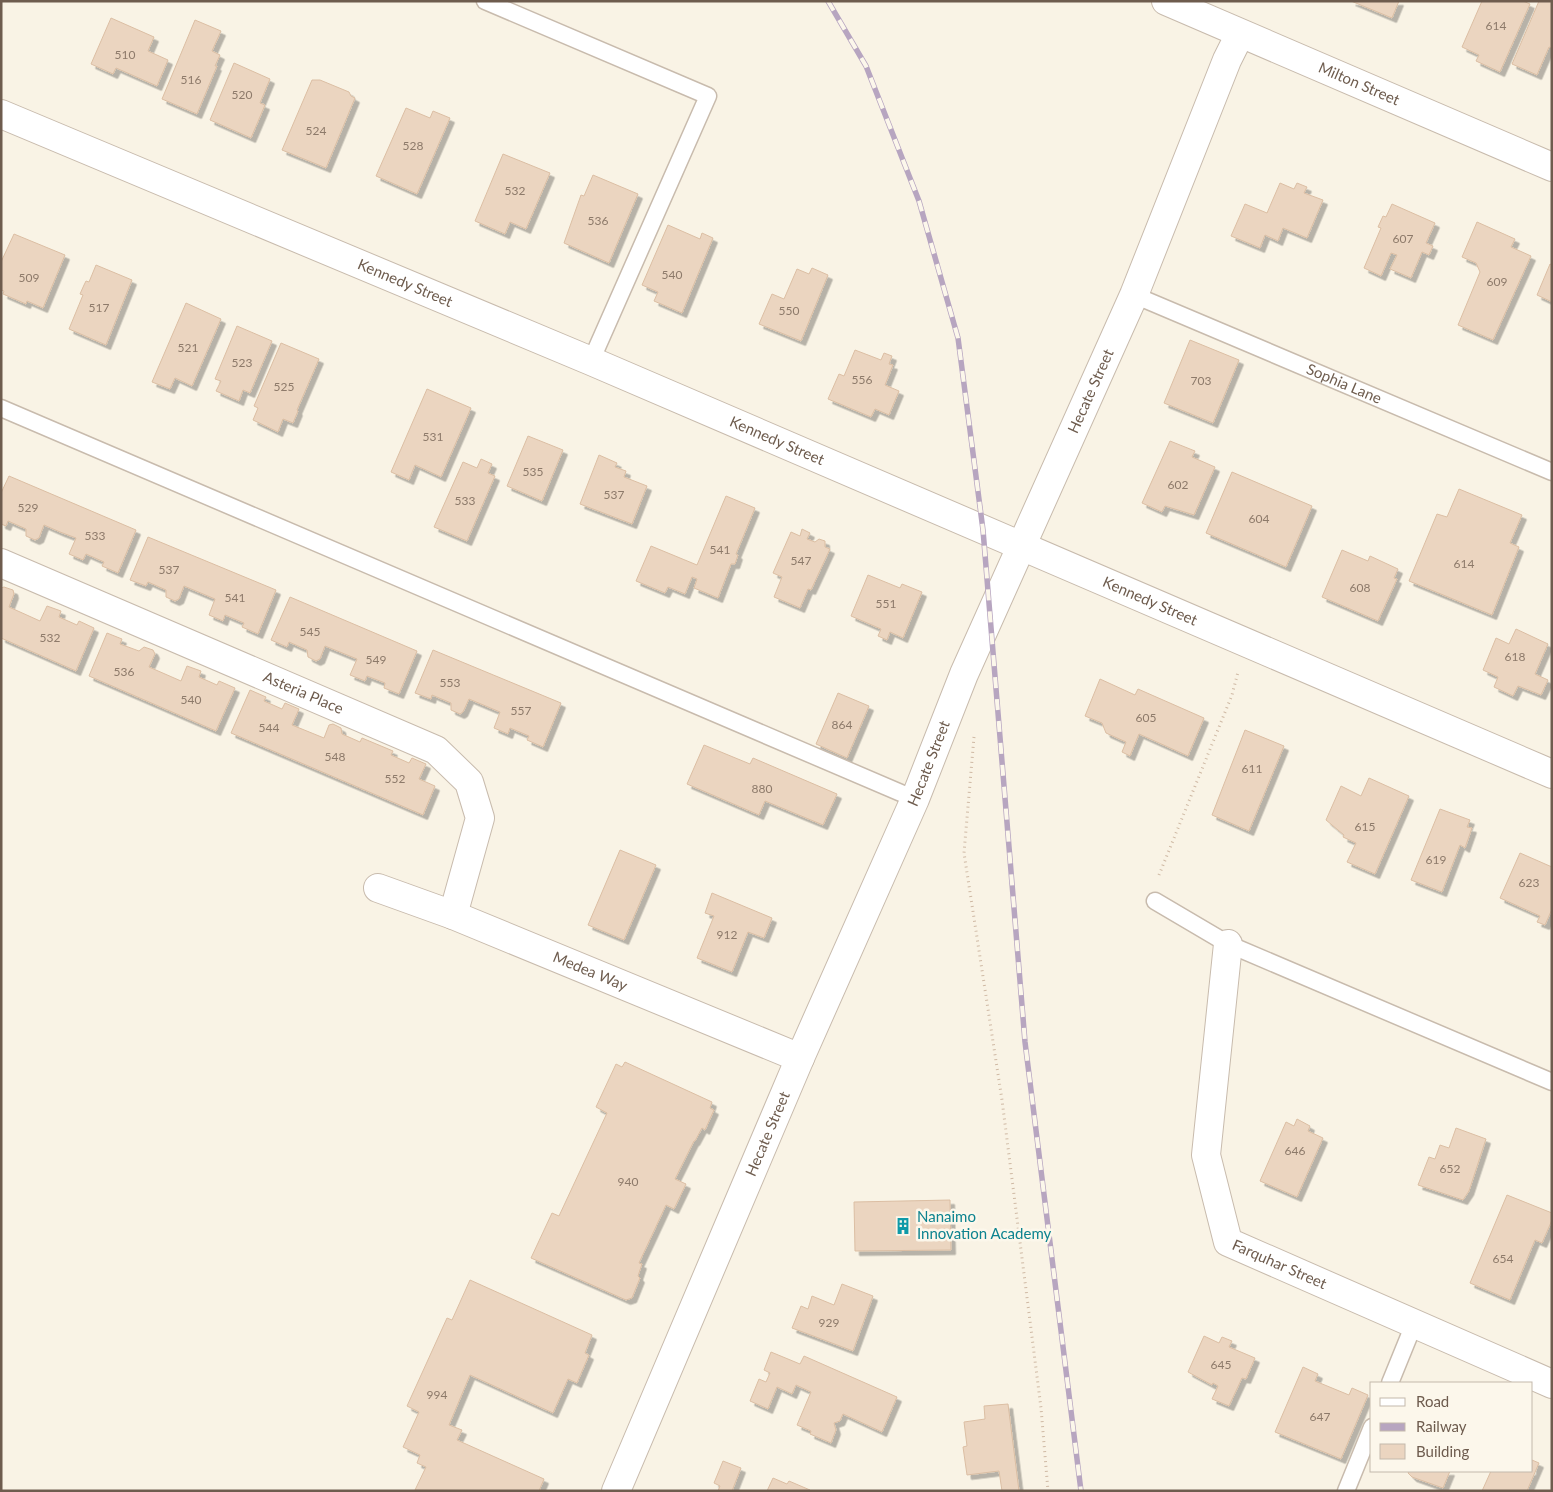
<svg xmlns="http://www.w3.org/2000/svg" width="1553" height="1492" viewBox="0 0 1553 1492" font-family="Lato,sans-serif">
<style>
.building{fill:#ebd5c0;stroke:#dbbea3;filter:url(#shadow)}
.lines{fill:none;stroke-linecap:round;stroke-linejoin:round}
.service-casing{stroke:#c8bbad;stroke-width:19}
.minor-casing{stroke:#c8bbad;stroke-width:30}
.tertiary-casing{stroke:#c8bbad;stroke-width:30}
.path{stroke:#cfb9a4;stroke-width:3;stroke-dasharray:1 4;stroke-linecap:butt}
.service{stroke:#fff;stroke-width:16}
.minor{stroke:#fff;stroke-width:28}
.tertiary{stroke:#fff;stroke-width:28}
.rail-casing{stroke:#b7a5c0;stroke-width:5.5}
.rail{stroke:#fcf7eb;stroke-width:4;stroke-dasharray:11;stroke-linecap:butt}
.labels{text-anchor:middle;stroke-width:5;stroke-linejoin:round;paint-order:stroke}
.number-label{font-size:12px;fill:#8d7a6a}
.street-label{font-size:15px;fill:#6e5c4e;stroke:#fcf7eb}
.culture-label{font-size:15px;fill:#0d838f;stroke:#fcf7eb;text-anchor:start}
</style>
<defs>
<filter id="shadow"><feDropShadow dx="4.5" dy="4.5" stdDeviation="0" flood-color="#0004"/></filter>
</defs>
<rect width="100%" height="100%" fill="#f9f3e5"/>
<path class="building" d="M1351 1H1399L1392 18Z
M1482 1H1523L1530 4 1500 72 1476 61 1479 55 1462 47Z
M1539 1H1552V48L1549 47 1537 75 1512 64Z
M111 18 154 37 148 51 168 60 157 86 116 68 113 74 91 64Z
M195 20 221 31 212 51 220 55 215 66H217L197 114 162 99Z
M234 63 270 79 260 103 265 105 251 138 210 120Z
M312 80H320L349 92 351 96 355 98 326 168 282 150Z
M406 108 430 118 433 111 450 118 417 194 376 176Z
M503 154 550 173 526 229 510 222 505 234 475 221Z
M593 175 638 194 609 263 564 243 581 195 584 196Z
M1280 183 1294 189 1297 183 1307 187 1304 193 1323 200 1307 238 1283 228 1278 241 1265 235 1260 248 1231 236 1245 204 1267 213Z
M1392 204 1435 223 1426 243 1433 246 1429 255 1422 252 1411 278 1390 269 1397 255 1391 253 1381 276 1364 268 1381 228 1378 227 1383 216 1386 217Z
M1477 222 1515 239 1511 247 1531 256 1493 340 1458 325 1480 272 1476 263 1462 257Z
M668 225 700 239 702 233 713 238 682 313 654 301 658 292 642 285Z
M14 234 65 255 43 308 27 301 26 304 3 294 4 291 1 290V262Z
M1550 264 1552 265V302L1537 295Z
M96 265 132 280 106 345 69 329 83 295 80 294 84 285 86 281 89 282Z
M812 268 828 275 801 341 759 324 772 294 784 299 797 269 809 274Z
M186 303 221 319 192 386 175 378 170 389 152 382Z
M237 326 272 341 250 393 243 390 239 401 216 391 221 381 215 379Z
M1190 340 1239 360 1213 423 1164 403Z
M281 343 319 359 297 410 298 411 293 423 283 419 278 432 253 420 258 408 254 406Z
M855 350 881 360 884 353 892 356 889 364 893 365 885 385 899 391 889 415 875 409 871 417 828 399 839 374 844 376Z
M427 389 471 408 441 477 415 465 409 480 391 472Z
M528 436 563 450 542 501 507 486Z
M1170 441 1195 451 1192 457 1215 467 1194 515 1165 506 1162 512 1142 503Z
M599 455 617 463 615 467 626 471 624 477 647 486 632 524 580 504Z
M481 459 492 464 488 473 495 476 467 541 434 527 463 462 477 468Z
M1232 472 1312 506 1286 567 1206 533Z
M9 476 136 530 118 573 102 566 104 562 86 554 83 560 69 554 76 538 60 532 44 525 39 538 35 540 26 536V529L8 521 6 526 1 524V493Z
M1459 489 1522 515 1510 543 1519 547 1492 615 1409 581 1437 514 1447 517Z
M726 496 755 508 736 554 738 555 735 564H731L718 598 694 588 697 579 692 577 685 594 668 587 665 593 636 581 651 546 697 565Z
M802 529 810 533 807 539 815 542 819 539 825 541V547L830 549 811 590 808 589 800 608 774 597 782 577 773 573 791 532 800 536Z
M148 537 276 590 258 634 242 627 244 623 225 615 223 621 209 615 215 599 184 586 179 599 175 601 166 597V590L148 582 146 586 130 580Z
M1342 550 1368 561 1370 556 1398 569 1394 578 1397 579 1378 621 1322 597Z
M868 575 900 588 902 584 922 592 903 638 890 632 887 640 878 636 881 629 851 616Z
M4 587 13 590 14 594 9 607 40 621 47 606 61 611 59 617 77 625 79 621 94 628 76 671 1 638V588Z
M290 597 417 651 399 694 384 688 385 683 367 676 365 681 350 675 357 659 325 646 320 659 316 661 308 657 307 650 289 642 287 647 271 640Z
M1516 629 1548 644 1535 674 1548 680 1541 695 1518 686 1513 696 1494 687 1498 677 1483 670 1496 638 1509 644Z
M107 633 122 639 120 644 139 651 144 647 153 650 155 654 149 667 181 681 187 666 201 671 199 677 217 685 219 681 235 688 216 731 89 676Z
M433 650 561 703 543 747 527 740 529 736 510 728 508 734 494 728 500 712 469 699 463 712 460 714 451 710V703L432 695 431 699 415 693Z
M1100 679 1135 695 1138 689 1204 718 1188 756 1139 734 1130 756 1122 752 1126 742 1106 733 1102 723 1085 716Z
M250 690 266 697 264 701 282 709 285 703 299 709 292 725 324 738 329 725 333 724 341 728 342 734 360 742 362 738 393 751 391 755 409 763 412 758 426 764 419 779 435 786 423 815 231 733Z
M838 693 869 706 847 758 816 744Z
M1245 730 1284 746 1249 831 1212 815Z
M704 745 750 764 753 758 837 794 823 825 765 801 759 815 687 784Z
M1369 778 1409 796 1375 874 1347 862 1356 843 1343 837 1344 835 1326 820 1341 786 1361 796Z
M1440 809 1470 820 1467 827 1472 828 1465 848 1460 845 1442 892 1411 880Z
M620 850 656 865 624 940 588 925Z
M1520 853 1552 867V909L1545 925 1537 922 1540 916 1500 898Z
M712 893 772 918 764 938 748 932 732 972 697 958 714 916 705 913Z
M625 1062 712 1102 710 1108 714 1110 705 1130 702 1128 695 1141H694L675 1179 686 1184 674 1209 666 1205 639 1263 642 1264 638 1276 640 1278 632 1298 626 1300 531 1258 552 1213 559 1216 607 1113 596 1107 616 1064 622 1067Z
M1297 1119 1310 1126 1308 1131 1323 1138 1297 1197 1260 1181 1286 1122 1294 1126Z
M1456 1128 1486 1139 1469 1191 1463 1200 1418 1185 1429 1157 1435 1159 1440 1145 1449 1148Z
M1507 1195 1552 1213V1220L1542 1243 1535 1240 1510 1300 1470 1283Z
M950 1200 951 1250 855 1251 854 1202Z
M470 1280 592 1335 585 1353 589 1355 577 1383 568 1379 553 1413 470 1375 449 1425 462 1430 457 1440 544 1479 539 1491 415 1490 426 1467 417 1463 420 1455 403 1447 419 1412 407 1406 447 1318 452 1320Z
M842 1284 873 1296 853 1351 792 1328 801 1306 808 1309 812 1296 834 1305Z
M1204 1336 1219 1343 1222 1337 1232 1341 1229 1347 1255 1358 1246 1379 1242 1378 1229 1406 1212 1399 1218 1386 1213 1383 1212 1385 1188 1372Z
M771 1352 800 1364 804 1356 897 1397 882 1432 843 1414 840 1421 834 1423 836 1430 831 1443 810 1434 811 1431 797 1425 811 1392 796 1385 792 1394 777 1387 768 1409 750 1401 759 1379 766 1382 770 1373 764 1370Z
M1303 1367 1318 1374 1315 1381 1349 1395 1352 1388 1368 1395 1341 1459 1275 1432Z
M1008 1404 1019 1491H1002L999 1471 967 1475 963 1447 967 1446 964 1422 985 1419 984 1406Z
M1532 1460 1539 1463 1527 1491H1482L1491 1471H1532Z
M723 1461 741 1468 732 1491H718L720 1486 714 1483Z
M1409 1471H1450L1443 1488 1412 1477 1408 1473Z
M773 1478 787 1484 789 1481 810 1490 767 1491Z"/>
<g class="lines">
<g class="service-casing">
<g id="service">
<path d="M485 1 708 96 591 361"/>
<path id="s1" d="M1134 295 1552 472"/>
<path d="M1 408 915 799"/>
<path d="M1155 901 1228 944 1552 1082"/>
<path d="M1390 1383 1414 1324"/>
<path d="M1346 1491 1372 1427"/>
</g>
</g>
<g class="minor-casing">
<g id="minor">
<path id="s2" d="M1 114 591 361 1552 774"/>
<path id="s3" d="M1 563 436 750 469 782 480 818 453 915"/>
<path id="s4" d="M378 888 453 915 800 1058"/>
<path id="s5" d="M1228 944 1206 1155 1228 1242 1552 1384"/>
<path id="s6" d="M616 1491 800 1058 915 799 964 674 1134 295 1227 60 1240 34"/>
</g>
</g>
<g class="tertiary-casing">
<g id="tertiary">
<path id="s7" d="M1166 1 1552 167"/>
</g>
</g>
<path class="path" d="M974 737 964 853 1002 1100 1041 1408 1048 1491
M1159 875 1232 695 1238 672"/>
<use href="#service" class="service"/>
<use href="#minor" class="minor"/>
<use href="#tertiary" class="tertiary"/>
<g class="rail-casing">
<path id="rail" d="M828 1 866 66 919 201 958 338 983 530 1025 1042 1081 1491"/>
</g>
<use href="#rail" class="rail"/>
</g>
<defs>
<g id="building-bare" transform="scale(1.35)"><path d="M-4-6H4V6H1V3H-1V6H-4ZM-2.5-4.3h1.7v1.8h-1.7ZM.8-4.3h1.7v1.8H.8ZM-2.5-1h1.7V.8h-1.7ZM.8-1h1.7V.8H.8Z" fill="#0f9aa8" stroke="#fcf7eb" stroke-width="2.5" paint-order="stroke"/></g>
</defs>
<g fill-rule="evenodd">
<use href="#building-bare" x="903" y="1226"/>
</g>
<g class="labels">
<g class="number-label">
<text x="1496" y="30">614</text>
<text x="125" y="59">510</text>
<text x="191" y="84">516</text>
<text x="242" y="99">520</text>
<text x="316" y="135">524</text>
<text x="413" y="150">528</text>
<text x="515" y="195">532</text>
<text x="598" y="225">536</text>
<text x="1403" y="243">607</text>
<text x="672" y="279">540</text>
<text x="29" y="282">509</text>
<text x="1497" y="286">609</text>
<text x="99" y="312">517</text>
<text x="789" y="315">550</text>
<text x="188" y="352">521</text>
<text x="242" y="367">523</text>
<text x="862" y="384">556</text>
<text x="1201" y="385">703</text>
<text x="284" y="391">525</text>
<text x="433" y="441">531</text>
<text x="533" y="476">535</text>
<text x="1178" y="489">602</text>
<text x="614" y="499">537</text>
<text x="465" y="505">533</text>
<text x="28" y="512">529</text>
<text x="1259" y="523">604</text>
<text x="95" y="540">533</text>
<text x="720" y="554">541</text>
<text x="801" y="565">547</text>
<text x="1464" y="568">614</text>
<text x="169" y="574">537</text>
<text x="1360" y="592">608</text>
<text x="235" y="602">541</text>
<text x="886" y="608">551</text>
<text x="310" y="636">545</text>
<text x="50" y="642">532</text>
<text x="1515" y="661">618</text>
<text x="376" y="664">549</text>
<text x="124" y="676">536</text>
<text x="450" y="687">553</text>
<text x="191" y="704">540</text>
<text x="521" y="715">557</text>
<text x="1146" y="722">605</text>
<text x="842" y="729">864</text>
<text x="269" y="732">544</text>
<text x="335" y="761">548</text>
<text x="1252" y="773">611</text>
<text x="395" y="783">552</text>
<text x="762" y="793">880</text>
<text x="1365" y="831">615</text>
<text x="1436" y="864">619</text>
<text x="1529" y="887">623</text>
<text x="727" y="939">912</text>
<text x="1295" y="1155">646</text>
<text x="1450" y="1173">652</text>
<text x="628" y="1186">940</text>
<text x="1503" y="1263">654</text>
<text x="829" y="1327">929</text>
<text x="1221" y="1369">645</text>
<text x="437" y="1399">994</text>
<text x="1320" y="1421">647</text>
</g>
<g class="street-label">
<text dy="5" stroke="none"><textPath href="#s7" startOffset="210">Milton Street</textPath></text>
<text dy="5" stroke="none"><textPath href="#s2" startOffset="438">Kennedy Street</textPath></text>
<text dy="5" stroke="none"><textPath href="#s1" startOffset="228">Sophia Lane</textPath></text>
<text dy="5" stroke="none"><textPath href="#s6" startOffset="1198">Hecate Street</textPath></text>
<text dy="5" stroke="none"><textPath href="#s2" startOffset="842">Kennedy Street</textPath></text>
<text dy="5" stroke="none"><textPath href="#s2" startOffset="1248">Kennedy Street</textPath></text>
<text dy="5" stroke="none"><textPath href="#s3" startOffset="329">Asteria Place</textPath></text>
<text dy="5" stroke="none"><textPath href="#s6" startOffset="792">Hecate Street</textPath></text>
<text dy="5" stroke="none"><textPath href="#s4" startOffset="228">Medea Way</textPath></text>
<text dy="5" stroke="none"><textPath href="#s6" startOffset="388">Hecate Street</textPath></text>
<text dy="5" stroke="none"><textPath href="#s5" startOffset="358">Farquhar Street</textPath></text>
</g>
<g class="culture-label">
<text x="917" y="1222">Nanaimo<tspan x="917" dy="17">Innovation Academy</tspan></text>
</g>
</g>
<rect width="1553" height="1492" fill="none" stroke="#6e5c4e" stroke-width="5"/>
<rect x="1370" y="1382" width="162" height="90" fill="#fcf7eb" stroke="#c3b9ac"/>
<rect x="1380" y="1398" width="25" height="8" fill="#ffffff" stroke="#c3b9ac"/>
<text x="1416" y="1407" font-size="15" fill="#6e5c4e">Road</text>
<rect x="1380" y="1423" width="25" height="8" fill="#b7a5c0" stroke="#c3b9ac"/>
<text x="1416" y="1432" font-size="15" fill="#6e5c4e">Railway</text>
<rect x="1380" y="1444" width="25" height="15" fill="#ebd5c0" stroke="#c3b9ac"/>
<text x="1416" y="1457" font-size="15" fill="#6e5c4e">Building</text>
</svg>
